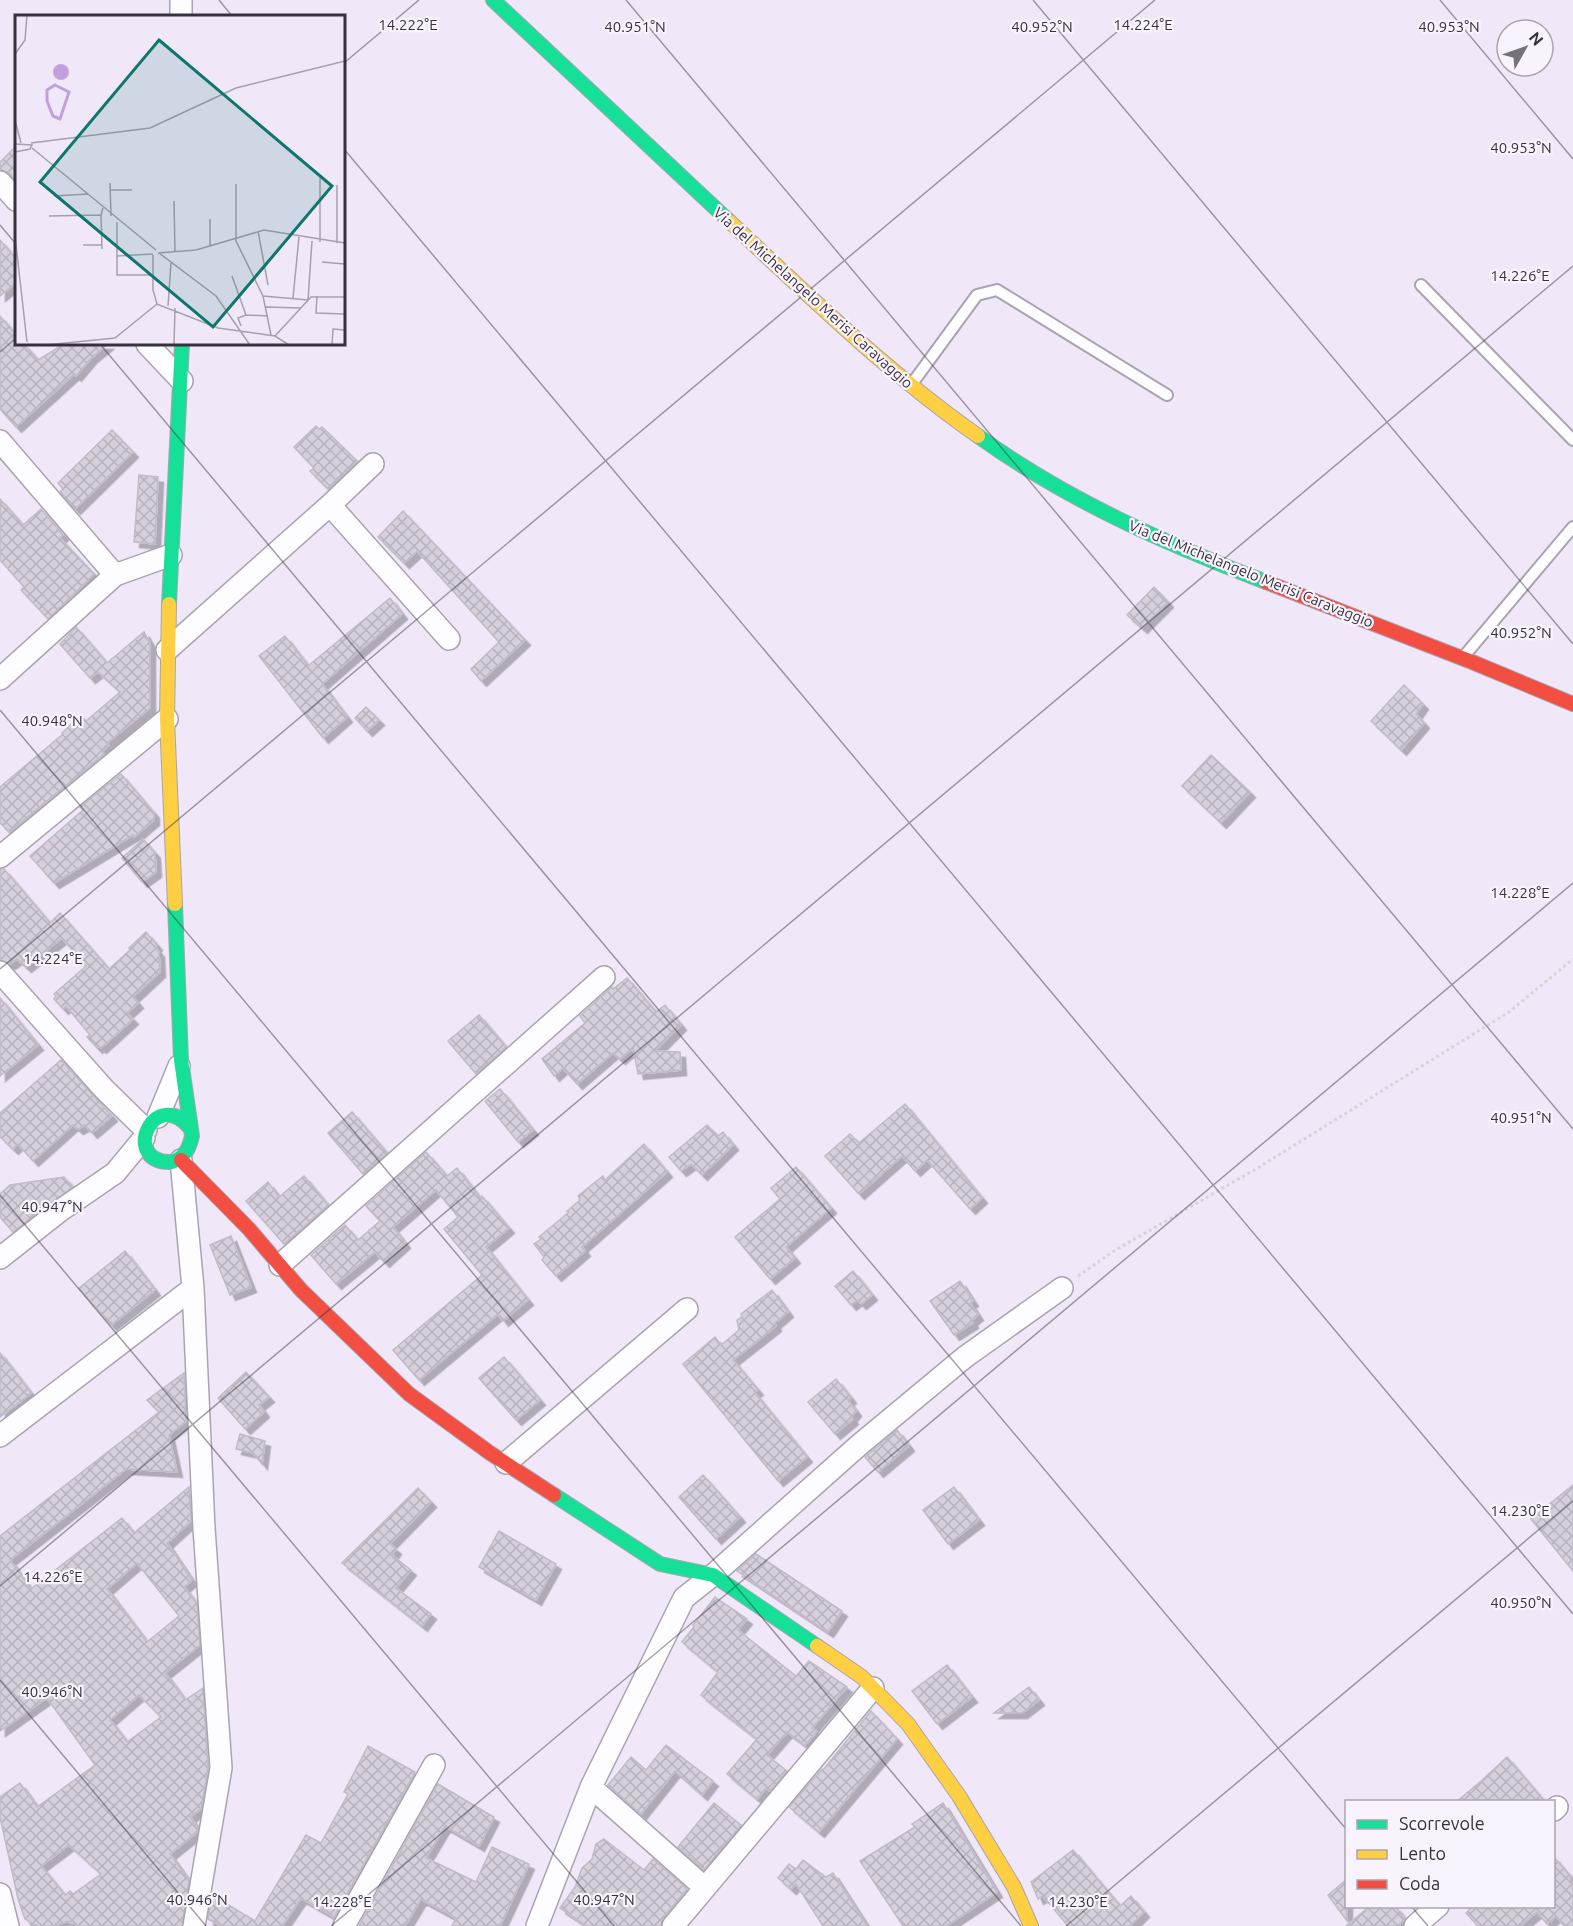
<svg xmlns="http://www.w3.org/2000/svg" width="1573" height="1926" viewBox="0 0 1573 1926" font-family="Ubuntu,sans-serif">
<style>
.building{fill:url(#building-cross-hatch);stroke:#c1bbc8;stroke-width:1.5;fill-rule:evenodd;filter:url(#shadow)}
.lines{fill:none;stroke-linecap:round;stroke-linejoin:round}
.lane-casing{stroke:#aaa4b0;stroke-width:14}
.street-casing{stroke:#aaa4b0;stroke-width:24}
.fast-casing{stroke:#aaa4b0;stroke-width:16}
.slow-casing{stroke:#aaa4b0;stroke-width:16}
.jam-casing{stroke:#aaa4b0;stroke-width:16}
.path{stroke:#d6d4d9;stroke-width:3;stroke-dasharray:3 3;stroke-linecap:butt}
.lane{stroke:#fdfcfe;stroke-width:10}
.street{stroke:#fdfcfe;stroke-width:21}
.fast{stroke:#16e098;stroke-width:14}
.slow{stroke:#ffcf43;stroke-width:14}
.jam{stroke:#f24e42;stroke-width:14}
.ticks{fill:none;stroke:#36313c;stroke-width:1.5;stroke-opacity:0.45}
.labels{text-anchor:middle;stroke-width:4.5;stroke-linejoin:round;paint-order:stroke}
.street-label{font-size:15px;fill:#36313c;stroke:#f9f3fe}
.inset-river{fill:none;stroke:#c1a1dd;stroke-width:3}
.inset-road{fill:none;stroke:#a69fad;stroke-width:1.5}
.view{fill:#0f766e;fill-opacity:0.15;stroke:#0f766e;stroke-width:3}
.inset-edge{fill:none;stroke:#36313c;stroke-width:3}
.ticks-label{font-size:15px;text-anchor:middle;fill:#36313c;stroke:#f9f3fe;stroke-width:4.5;stroke-linejoin:round;paint-order:stroke}
</style>
<defs>
<pattern id="building-cross-hatch" width="8" height="8" patternUnits="userSpaceOnUse" patternTransform="scale(1.5)"><rect width="8" height="8" fill="#d6cfdc"/><path d="M0 0l8 8M0 8l8-8" fill="none" stroke="#b8b2be"/></pattern>
<filter id="shadow"><feDropShadow dx="5.5" dy="5.5" stdDeviation="0" flood-color="#0004"/></filter>
</defs>
<rect width="100%" height="100%" fill="#f0e8f8"/>
<path class="building" d="M16 146V181L9 173 0 170V162Z
M0 240 16 259V283L0 296Z
M0 316 16 335V344H24L38 360 64 344H108L91 358 76 376 74 374 16 427 0 409Z
M316 426 319 429 322 427 357 461 328 489 310 471 314 468 294 447Z
M112 430 133 452 75 509 60 492 63 489 58 483Z
M139 475 158 477 155 544 134 542Z
M0 499 23 525 41 509 63 535 60 538 94 574 48 619 21 590 24 587 0 560Z
M403 511 525 640 481 681 471 669 499 642 417 551 404 563 378 537Z
M1154 587 1168 602 1142 628 1127 615Z
M390 598 402 614 322 684 347 717 323 738 259 656 285 636 308 666Z
M76 627 107 663 144 632 150 643V708L107 743 109 745 102 752 104 754 9 832 0 823V787L63 734 62 733 81 715 86 721 120 692 98 672 90 678 60 644Z
M1404 685 1423 704 1416 714 1424 723 1401 750 1371 721Z
M366 707 379 720 367 731 355 718Z
M1211 755 1250 792 1221 823 1182 786Z
M121 774 154 813V820L134 837 133 835 54 883 30 856 83 810 80 807Z
M143 839 155 853 156 872 142 882 122 858Z
M0 869H4L50 923 60 913 109 969 130 950 129 948 146 932 157 945 155 947 159 952 160 972 133 997 138 1003 127 1013 133 1019 101 1048 99 1046 97 1048 87 1037 90 1035 66 1006 63 1009 54 999 56 996 54 994 86 966 62 938 26 967 17 959 10 964 0 960Z
M627 978 656 1012 665 1005 681 1025 655 1051 680 1052 681 1070 638 1074 633 1048 620 1059 613 1053 577 1084 563 1068 554 1076 542 1059 585 1023 580 1016 612 987 613 989Z
M0 998 38 1045 0 1076Z
M479 1015 506 1047 476 1074 448 1041Z
M61 1060 112 1116 92 1133 85 1125 78 1129 73 1125 33 1161 18 1144 13 1149 0 1137V1113Z
M500 1089 533 1130 518 1142 485 1101Z
M905 1104 982 1198 970 1209 927 1160 915 1171 902 1156 859 1194 825 1156 850 1134 859 1143Z
M352 1112 387 1153 363 1174 328 1133Z
M707 1125 718 1136 723 1132 733 1145 702 1175 691 1164 681 1171 669 1157Z
M644 1144 667 1172 582 1247 585 1251 556 1276 542 1260 544 1257 534 1244 541 1239 539 1237 569 1212 567 1211 580 1200 578 1196 603 1176 605 1180Z
M426 1152 447 1176 457 1168 480 1198 482 1196 509 1228 486 1247 528 1300 503 1321 498 1314 419 1380 393 1350 482 1275 444 1229 458 1217 436 1190 393 1227 405 1243 384 1262 375 1252 336 1284 311 1255 345 1225 358 1240 380 1221 366 1206Z
M796 1167 831 1208 786 1247 795 1258 770 1279 735 1237 780 1199 771 1188Z
M304 1176 328 1205 284 1244 246 1201 268 1182 279 1197Z
M64 1177 73 1187 13 1232 0 1217V1194L10 1185Z
M231 1236 251 1287 230 1295 210 1245Z
M125 1251 155 1290 111 1325 79 1288Z
M853 1271 872 1295 861 1304 857 1300 851 1305 835 1286Z
M960 1281 973 1301 970 1303 978 1315 972 1320 973 1323 954 1335 930 1301Z
M772 1290 788 1312 775 1323 776 1326 733 1360 758 1390 754 1392 807 1457 778 1481 683 1364 715 1337 721 1345 739 1330 737 1320 742 1317 741 1314Z
M0 1353 31 1393 0 1417Z
M504 1357 540 1400 516 1420 479 1378Z
M246 1372 269 1397 259 1405 264 1412 245 1429 218 1398Z
M184 1373 186 1421 169 1435 177 1472 126 1469 10 1560 31 1589 122 1518 134 1533 189 1487 191 1521 167 1543 192 1580 184 1587 197 1604 200 1645 165 1673 185 1700 203 1688 208 1767 201 1809 190 1817 198 1828 197 1832 170 1854 189 1881 182 1926H77L74 1923 71 1924 68 1921 54 1926H37L25 1919 18 1899 0 1817V1797L20 1783 37 1807 95 1765 47 1698 0 1731V1536L159 1412 147 1400ZM137 1563 179 1616 147 1642 107 1589ZM139 1695 161 1717 127 1742 110 1720ZM69 1845 101 1874 73 1894 70 1891 65 1895 41 1866Z
M836 1379 851 1398 848 1400 856 1411 851 1417 853 1419 835 1434 808 1402Z
M897 1430 909 1446 878 1472 865 1457Z
M240 1434 265 1441 262 1464 253 1453 236 1449Z
M703 1475 740 1517 716 1539 679 1497Z
M1573 1485V1571L1531 1519Z
M954 1487 979 1520 948 1544 923 1510Z
M418 1488 431 1502 390 1544 396 1549 392 1555 411 1570 396 1588 431 1614 422 1626 342 1563Z
M499 1531 556 1564 536 1600 479 1567Z
M756 1554 842 1611 828 1632 737 1571Z
M715 1597 747 1619 738 1630 796 1676 809 1661 847 1687 812 1728 817 1731 805 1745 787 1732 767 1755 787 1771 770 1791 766 1788 757 1799 727 1774 757 1739 701 1695 718 1672 682 1642 694 1627 693 1625Z
M947 1665 972 1697 937 1724 912 1691Z
M1029 1687 1039 1700 1022 1713H994Z
M871 1711 897 1739 819 1832 789 1807 822 1769 823 1770Z
M666 1745 713 1781 702 1795 675 1771 641 1814 608 1785 631 1757 646 1770Z
M368 1746 415 1772 334 1917 301 1898 282 1926H221L208 1919 212 1895 255 1921 306 1835 321 1843 348 1794 344 1792Z
M1507 1757 1545 1802H1456L1480 1782Z
M438 1784 494 1817 479 1846 445 1826 426 1858 476 1882 492 1847 529 1864 500 1926H452L456 1918 421 1899 405 1926H359Z
M714 1803 741 1825 704 1870 678 1847Z
M943 1803 997 1892 946 1926H903L860 1861 915 1827 912 1824Z
M604 1839 644 1870 653 1859 687 1889 663 1918 661 1926H587L560 1908 575 1887 582 1868 592 1859 596 1844Z
M1073 1850 1120 1906 1131 1896 1144 1912 1130 1926H1068L1043 1896 1038 1899 1031 1882Z
M1554 1857 1569 1875 1573 1887V1926H1564L1556 1916 1547 1924 1537 1912 1520 1926H1478L1466 1913 1473 1906H1554Z
M803 1860 826 1877 833 1873 867 1926H823L796 1884 791 1889 778 1878 789 1864 796 1869Z
M1347 1879V1921L1328 1895Z
M1370 1906H1395L1405 1919 1397 1926H1346Z"/>
<g class="lines">
<g class="lane-casing">
<path id="lane" d="M1421 285 1573 440
M911 385 977 295 997 290 1167 395
M1465 655 1573 527"/>
</g>
<g class="street-casing">
<path id="street" d="M181 0V16
M0 182 16 200
M147 344 182 381
M0 441 115 575 171 555
M330 505 449 639
M167 650 330 505 373 464
M0 679 115 575
M0 857 167 719
M0 972 104 1089 146 1130
M158 1117 179 1066
M181 1160 193 1288 204 1528 221 1768 194 1926
M0 1258 61 1210 115 1173 144 1138
M280 1265 604 977
M0 1436 193 1288
M506 1463 687 1309
M591 1787 705 1888
M1554 1810 1557 1807
M0 1894 8 1926
M344 1926 434 1765
M537 1926 591 1787 684 1598 713 1575 858 1446 965 1357 1062 1288
M673 1926 873 1688
M1415 1926 1438 1906"/>
</g>
<g class="fast-casing">
<path id="fast" d="M493 0 729 221
M978 436C1067 500 1164 543 1266 582
M169 604 182 344
M175 904 181 1060 192 1136C189 1149 185 1157 172 1162 119 1164 154 1084 190 1128
M554 1495 660 1564 713 1575 817 1646"/>
</g>
<g class="slow-casing">
<path id="slow" d="M729 221C810 297 887 372 978 436
M169 604 167 719 175 904
M817 1646 862 1677 908 1724 959 1796 1014 1887 1031 1926"/>
</g>
<g class="jam-casing">
<path id="jam" d="M1266 582 1472 662 1573 704
M181 1160 249 1229 301 1290 409 1394 490 1453 554 1495"/>
</g>
<path class="path" d="M1078 1276 1114 1251 1256 1169 1509 1012 1573 959"/>
<use href="#lane" class="lane"/>
<use href="#street" class="street"/>
<use href="#fast" class="fast"/>
<use href="#slow" class="slow"/>
<use href="#jam" class="jam"/>
</g>
<path class="ticks" d="M219 0 232 16M626 0 1573 1129M1033 0 1573 644M1440 0 1573 159M344 63 419 0M344 149 1573 1614M0 225 16 244M100 344 1346 1829M0 352 16 338M0 710 1021 1926M0 969 1155 0M0 1195 614 1926M0 1586 1573 266M0 1680 206 1926M1411 1906 1428 1926M331 1926 1573 883M1066 1926 1573 1501"/>
<g class="labels">
<g class="street-label">
<text transform="translate(813 298) rotate(42)" y="5">Via del Michelangelo Merisi Caravaggio</text>
<text transform="translate(1251 574) rotate(22)" y="5">Via del Michelangelo Merisi Caravaggio</text>
</g>
</g>
<g transform="translate(15 15)">
<rect width="330" height="330" fill="#f0e8f8"/>
<path d="M38 57a8 8 0 1 1 16 0a8 8 0 1 1-16 0Z" fill="#c1a1dd"/>
<path class="inset-river" d="M40 70 54 77 45 104 38 101 32 86V75Z"/>
<path class="inset-road" d="M0 39 10 25 12 0M0 105 6 128M16 128 135 113 221 73 330 46M0 129 17 130 15 134 0 137M17 133 141 235M305 163V227M95 168 96 201M221 169V226L248 281 256 320M96 175H117M39 181 73 179M159 186 160 237M86 200 87 234M34 201 86 200 88 193M195 204V232M102 207V260H138M243 216 253 270M0 221 12 327M322 228V170M68 230H87M143 238 181 235 249 215 330 228M144 238 201 281 235 330M138 240V275L142 289M102 241 138 239M307 247 330 249M217 261 231 300M248 281 293 285 297 226M302 281 301 298 330 299M278 283 284 222M153 291 156 248M251 292 286 293M226 311 223 303 231 300 253 301M260 321 296 282H330M31 330 100 323 142 289 203 313 260 321 274 330M159 330 160 293M317 330 318 314 330 315"/>
<path class="view" d="M144 25 317 171 198 312 25 167Z"/>
<rect width="330" height="330" class="inset-edge"/>
</g>
<g class="ticks-label">
<text x="1143" y="30">14.224°E</text>
<text x="408" y="30">14.222°E</text>
<text x="635" y="32">40.951°N</text>
<text x="1042" y="32">40.952°N</text>
<text x="1449" y="32">40.953°N</text>
<text x="1521" y="153">40.953°N</text>
<text x="1520" y="281">14.226°E</text>
<text x="1521" y="638">40.952°N</text>
<text x="52" y="726">40.948°N</text>
<text x="1520" y="898">14.228°E</text>
<text x="53" y="964">14.224°E</text>
<text x="1521" y="1123">40.951°N</text>
<text x="52" y="1212">40.947°N</text>
<text x="1520" y="1516">14.230°E</text>
<text x="53" y="1582">14.226°E</text>
<text x="1521" y="1608">40.950°N</text>
<text x="52" y="1697">40.946°N</text>
<text x="197" y="1905">40.946°N</text>
<text x="604" y="1905">40.947°N</text>
<text x="342" y="1907">14.228°E</text>
<text x="1078" y="1907">14.230°E</text>
</g>
<rect x="1345" y="1800" width="210" height="108" fill="#f9f3fe" stroke="#aba5b0" stroke-width="1.5"/>
<rect x="1357" y="1820" width="30" height="9" fill="#16e098" stroke="#aba5b0" stroke-width="1.5"/>
<text x="1399" y="1830" font-size="18" fill="#36313c">Scorrevole</text>
<rect x="1357" y="1850" width="30" height="9" fill="#ffcf43" stroke="#aba5b0" stroke-width="1.5"/>
<text x="1399" y="1860" font-size="18" fill="#36313c">Lento</text>
<rect x="1357" y="1880" width="30" height="9" fill="#f24e42" stroke="#aba5b0" stroke-width="1.5"/>
<text x="1399" y="1890" font-size="18" fill="#36313c">Coda</text>
<g transform="translate(1525 48) rotate(50)"><circle r="28" fill="#f9f3fe" stroke="#aba5b0" stroke-width="1.5"/>
<path d="M0-4.5L10 22L0 15L-10 22Z" fill="#77717e"/>
<text y="-9" font-size="16" font-weight="bold" text-anchor="middle" fill="#36313c">N</text>
</g>
</svg>
